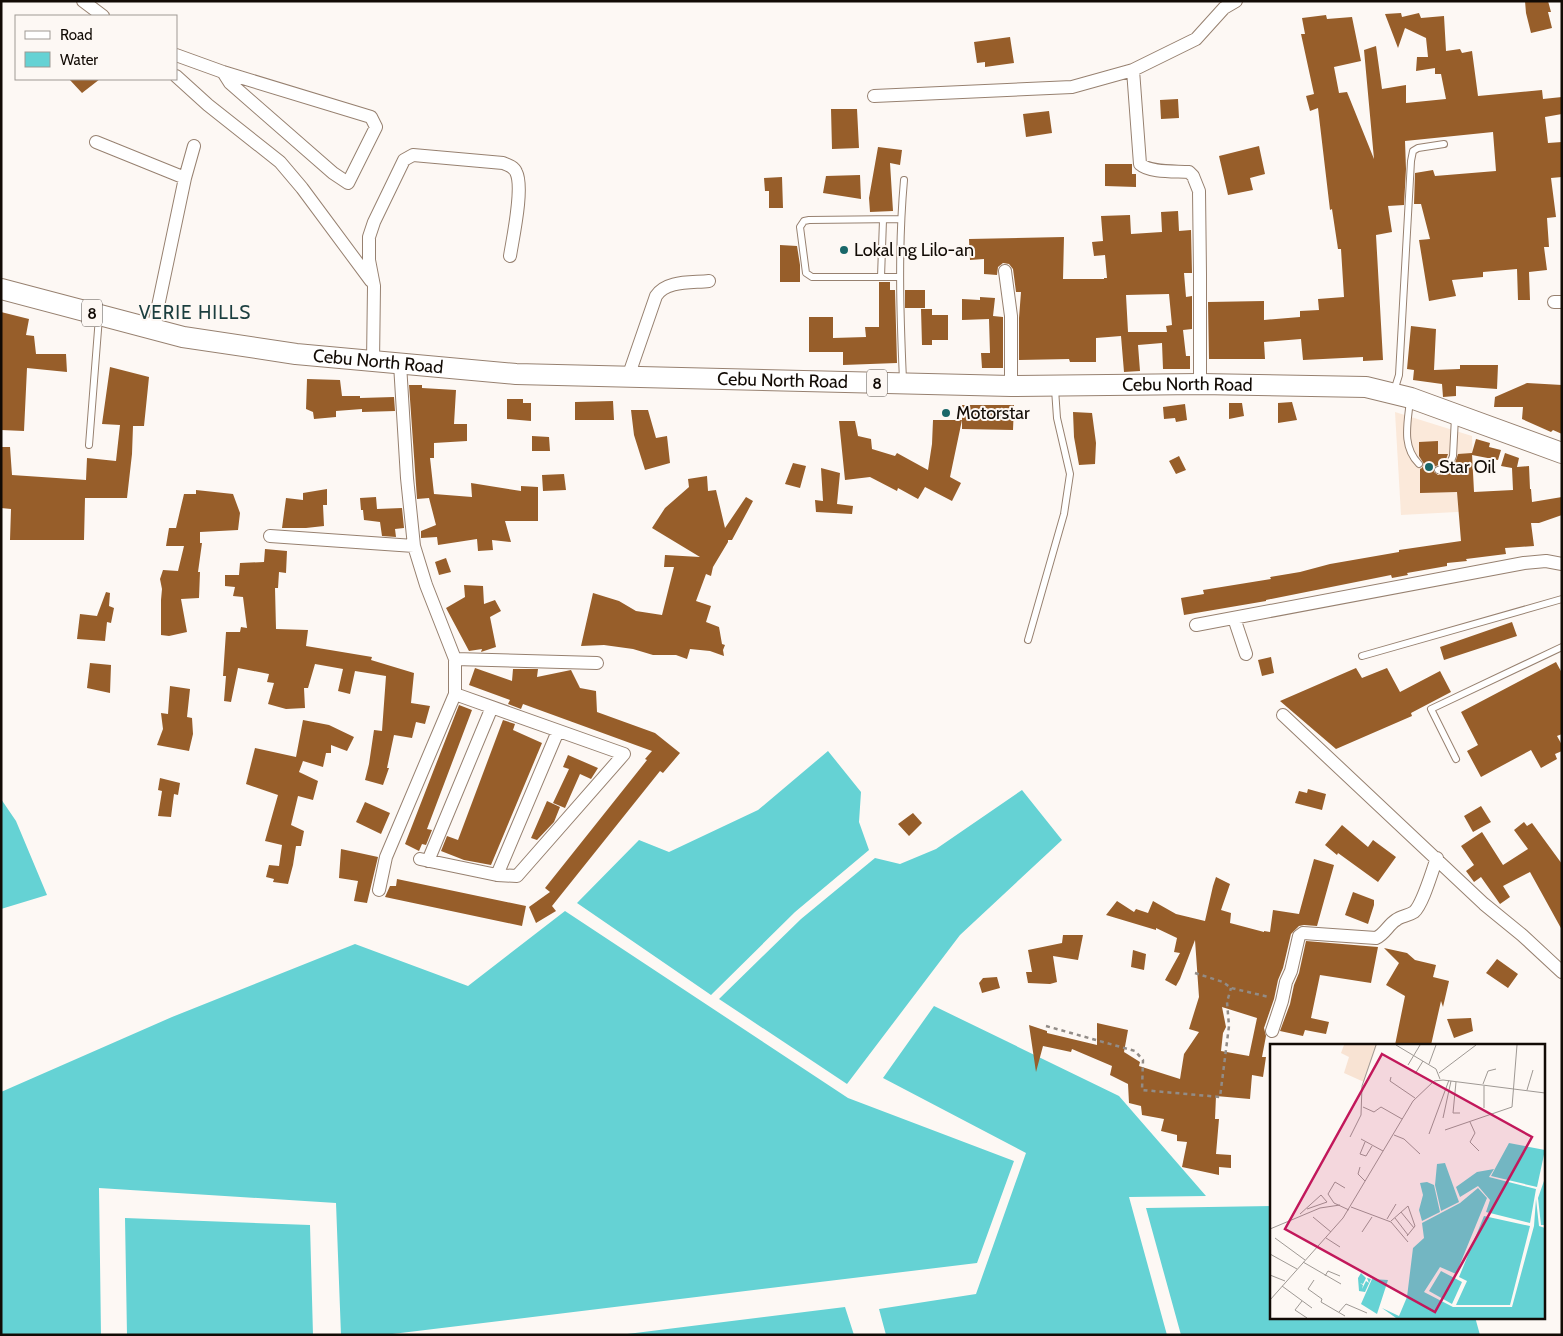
<svg xmlns="http://www.w3.org/2000/svg" width="1563" height="1336" viewBox="0 0 1563 1336" font-family="Cabin,sans-serif">
<style>
.built{fill:#fbe9da}
.water{fill:#65d2d4}
.building{fill:#975e2a;fill-rule:evenodd}
.lines{fill:none;stroke-linecap:round;stroke-linejoin:round}
.lane-casing{stroke:#978170;stroke-width:8}
.street-casing{stroke:#978170;stroke-width:14}
.primary-casing{stroke:#978170;stroke-width:22}
.path{stroke:#928c87;stroke-width:2.5;stroke-dasharray:4 4;stroke-linecap:butt}
.lane{stroke:#fff;stroke-width:6}
.street{stroke:#fff;stroke-width:12}
.primary{stroke:#fff;stroke-width:20}
.poi-dot{fill:#196769;stroke:#fdf8f4;stroke-width:2}
.labels{text-anchor:middle;stroke-width:4;stroke-linejoin:round;paint-order:stroke}
.shield{fill:#fdf8f4;stroke:#58524d;stroke-width:1}
.shield-label{font-size:16px;font-weight:bold;fill:#120b05}
.poi-label{font-size:18px;fill:#120b05;stroke:#fdf8f4;text-anchor:start}
.street-label{font-size:18px;fill:#120b05;stroke:#fdf8f4}
.neighbourhood-label{font-size:19px;letter-spacing:1px;fill:#1b3e3f;stroke:#fdf8f4}
.inset-road{fill:none;stroke:#9f9994;stroke-width:1}
.view{fill:#c2185b;fill-opacity:0.15;stroke:#c2185b;stroke-width:2.5}
.inset-edge{fill:none;stroke:#120b05;stroke-width:2.5}
</style>
<rect width="100%" height="100%" fill="#fdf8f4"/>
<path class="built" d="M1395 412 1472 436 1475 511 1401 515Z"/>
<path class="water" d="M828 751 861 792 859 822 869 850 795 912 711 995 577 903 639 840 669 852 758 810Z
M1022 790 1062 840 960 935 847 1084 719 999 801 919 875 858 900 864 936 849Z
M1 799 16 821 47 895 1 909Z
M565 911 848 1098 1014 1161 977 1263 384 1335H341L336 1203 99 1188 101 1335H1V1092L172 1017 355 944 468 986Z
M934 1006 1119 1096 1206 1196 1129 1197 1167 1335H886L879 1309 976 1294 1026 1153 883 1078Z
M1272 1206V1317H1475L1480 1335H1181L1146 1208Z
M125 1218 310 1225 313 1335H127Z
M845 1307 854 1335H619Z"/>
<path class="building" d="M1525 1H1548L1551 12H1548L1552 28 1531 33 1526 13Z
M1401 13 1402 17 1419 13 1421 18 1444 16 1446 51 1460 49 1462 53 1472 51 1478 96 1542 90 1543 99 1562 97V114L1545 117 1548 143 1562 142V177L1551 178 1556 217 1547 218 1549 247H1544L1547 270 1529 272 1530 300H1518L1517 269 1483 272V277L1452 280 1456 296 1429 301 1419 240 1430 239 1421 204H1414L1415 173 1433 170 1435 176 1496 171 1493 132 1405 141 1406 169 1404 205 1388 206 1392 232 1376 235 1383 360 1363 361V357L1303 360 1301 339 1264 342 1265 359H1209L1208 302 1264 301V320L1300 317V311L1319 310 1318 299 1344 297 1341 249H1338L1332 209 1330 210 1318 108 1310 111 1306 96 1314 94 1301 34H1305L1302 18 1326 15 1327 19 1352 17 1361 61 1334 67 1339 93 1347 92 1374 159 1364 50 1376 46 1382 89 1406 85V103L1446 99 1441 74H1435V68L1416 71 1417 57H1428L1426 38 1405 28 1398 48 1385 14Z
M1010 37 1014 63 985 67V62L977 63 974 42Z
M69 79H100L82 93Z
M1178 99 1179 118 1161 119 1160 100Z
M831 109H857L859 148 832 149Z
M1049 111 1052 133 1026 137 1023 114Z
M1259 146 1265 174 1250 178 1253 190 1228 195 1219 156Z
M878 147 902 150 900 165 890 163 893 211 870 212 869 198Z
M1105 164H1132V174H1136V187L1105 186Z
M860 175 861 199 823 193 826 176Z
M782 177 783 208H769V191H765L764 178Z
M1178 211 1179 231 1191 230 1192 273H1184L1186 297 1192 296V329L1183 330 1186 356H1190V369H1163L1162 343 1138 345 1140 371 1124 372 1121 336 1096 338V362H1070L1069 359 1019 360V318L1021 292H1016L1013 269 1009 264 1003 263 998 267 997 275 984 274V259L970 260 969 239 1064 237 1063 279H1104V278H1107L1105 255 1094 256 1092 242 1103 241 1101 216 1130 215 1131 234 1162 232 1161 212ZM1169 294 1172 325 1166 326 1167 332H1128L1126 295Z
M780 245 797 246 800 265V282H780Z
M879 282H890V290H895L897 363 843 365V352H809V317H833V338L866 337 865 327H879Z
M905 290H925V308H905Z
M980 297 995 298 993 316 1003 317V368H982L981 353H990L989 319 962 320V299L980 300Z
M921 309H932V315H948V340H932V345H922Z
M1 312 29 319 26 335 34 336 36 354H66L67 372 27 368 24 431 1 430Z
M1411 326 1436 329 1434 370 1460 369V365H1498L1497 389 1456 386V396L1443 397 1442 384 1413 380 1414 370 1407 369Z
M110 367 149 377 144 426H133L132 454 127 498H85L84 540H10L11 509 1 508V447H10L12 475 86 480 87 458 116 461 120 425 102 424Z
M307 379 340 380 342 396H360V398L394 397 395 411 362 412V409L336 411V417L314 419 313 412 306 409Z
M1527 383 1562 385V434L1553 430 1551 432 1522 419 1523 407H1494L1495 397Z
M409 385H422V388L456 390 454 424H467V441L434 443V458H430L434 494 472 497 471 483 521 491V486L538 487V521H505L511 542 492 540 493 550 478 551 477 539 438 545 437 537 421 538V531L436 525 429 498 417 499Z
M507 399H523V403H531V421L507 419Z
M613 401 614 420H575V402Z
M1292 402 1297 420 1278 423V403Z
M1229 403H1242L1244 416 1229 419Z
M1185 404 1187 420 1176 422 1175 418 1164 419 1163 407Z
M962 405H1014L1013 430 962 429Z
M631 410H648L656 438 667 436 670 463 645 470 634 435Z
M1073 412 1092 413 1096 443 1095 464 1079 465 1074 437Z
M933 420H962L950 477 961 483 952 501 925 487 918 499 898 488 897 491 870 477 845 480 839 421H855L858 436 871 439 872 449 895 456 897 453 928 470 932 444Z
M532 436 549 437 550 451H532Z
M1476 439 1490 443 1489 447 1501 450 1498 460 1472 455 1474 492 1513 490 1512 468 1501 466 1505 453 1519 458 1517 467 1529 466 1530 489H1531L1532 502 1562 497V515L1539 523H1531L1534 546 1505 548 1506 554 1466 559 1467 561 1447 563V566L1407 573 1408 575 1392 578 1391 575 1266 600V601L1184 615 1181 598 1204 594 1203 590 1271 579 1270 577 1300 572 1330 564 1399 552V550L1461 541 1457 492 1420 493V469L1422 468 1424 464 1419 456V442L1438 441V454H1448L1445 462 1434 467V472L1438 475 1453 469 1458 454 1472 453Z
M1179 456 1186 470 1176 474 1169 461Z
M793 463 806 466 800 488 785 484Z
M821 468 840 473 837 504 853 506 852 514 816 512 815 500 823 501Z
M564 474 566 490 543 491 542 475Z
M707 476 708 491 716 490 725 528 746 497 753 501 732 540H728V542L713 567 711 576 706 574 696 601 711 606 706 622 719 627 722 644 725 645 723 650 724 656 710 651 690 649 687 659 676 655H653L633 649 604 645 581 646 593 593 619 601 636 611 662 615 674 567H664L665 555 700 557 652 528 665 508 689 487 688 479Z
M327 489V505H323L324 526 306 528H282L286 498 303 500V493Z
M196 490 233 494 240 513 238 530 200 532V543H202L198 572H200L199 598 181 599 187 632 169 636 161 635V600L162 589 160 579 163 570 178 571 184 546H166L169 528H176L184 494H196Z
M376 497 377 509 402 508 404 528 395 529 396 537 382 536 380 522 364 520 363 510H361L360 498Z
M265 549 287 551 286 573 279 572 278 588H275L276 629 308 630 306 646 372 657 371 660 414 673 411 703 430 706 425 724 416 722 412 738 394 735 387 768H389L383 785 365 780 369 764 374 730 382 731 386 676 355 671 350 694 338 691 343 669 315 664 308 688H304L305 708 286 709 268 704 274 683 267 682 269 674 238 668 231 702 224 701 226 676H223L226 632H240L241 627 247 628 243 597 233 596 235 587 225 586V575H239L240 563 264 562Z
M446 558 451 572 439 575 435 562Z
M464 585 483 586 484 604 495 600 501 611 490 617 496 647 481 652 482 649 469 651 446 608 465 597Z
M106 592 110 593 109 606 114 608 111 623 107 622 105 641 77 639 80 614 97 616Z
M1512 622 1517 636 1444 660 1440 647Z
M1271 657 1274 673 1262 676 1258 660Z
M1556 662 1562 673V734L1557 736 1562 745V751L1555 754 1557 759 1541 768 1531 750 1481 777 1467 751 1478 745 1461 712Z
M90 663 111 665 110 693 87 688Z
M475 668 512 681 513 669H538L537 677 571 670 580 688 596 691 597 712 655 733 680 753 663 773 660 771 552 906 556 911 536 923 529 907 550 892 545 888 647 760 645 759 652 751 523 704 521 709 508 704 510 700 469 685Z
M1356 668 1362 678 1387 668 1400 692 1440 671 1451 692 1411 713 1412 716 1336 749 1280 701Z
M170 686 190 689 187 717 192 718 193 734 189 751 157 745 163 729 161 713 168 714Z
M459 705 472 710 427 829 432 830 426 845 422 844 419 851 405 844Z
M303 720 329 725 354 737 347 751 331 745V753H326L323 767 303 761 299 772 318 781 313 800 298 796 291 825 304 831 301 846H296L293 865 288 884 273 882 274 879 266 877 269 865 279 866 282 845 265 841 278 795 246 784 255 748 296 757Z
M503 720 515 724 513 730 542 743 491 865 464 860 441 851 447 836 458 840Z
M568 755 598 768 591 779 580 774 565 808 553 803 569 769 563 767Z
M160 778 180 783 178 795 174 794 171 817 158 816 162 791 158 790Z
M1308 789 1326 794 1322 810 1295 803 1299 791 1307 793Z
M547 801 560 807 554 822 537 840 531 838Z
M365 802 390 813 381 834 356 822Z
M1481 806 1491 822 1473 832 1464 816Z
M913 813 922 823 909 836 898 824Z
M1524 822 1527 826 1532 823 1562 864V930L1530 872 1503 886 1510 897 1500 904 1481 877 1474 882 1466 871 1474 865 1461 846 1482 832 1503 865 1528 849 1514 830Z
M1342 825 1368 847 1373 840 1396 857 1378 882 1338 853 1337 855 1325 845Z
M341 849 378 857 367 903 354 901 358 881 339 878Z
M1314 859 1334 865 1317 926 1304 925 1299 926 1291 934 1283 968 1278 980 1274 999 1264 1028 1266 1036 1262 1057H1266L1263 1077 1252 1075 1250 1099 1216 1096 1215 1119H1219L1216 1154 1231 1155V1168L1219 1167V1175L1182 1167 1187 1142 1177 1141V1135L1161 1131 1164 1119 1142 1115 1141 1106 1129 1103 1128 1084 1110 1075 1112 1066 1072 1049 1071 1052 1043 1046 1036 1072 1029 1025 1047 1031V1033L1097 1045V1023L1128 1030 1124 1052 1140 1062 1139 1066 1180 1079 1184 1054 1199 1032 1189 1029 1199 997 1195 940 1180 979 1176 986 1165 980 1180 953 1174 952 1177 938 1156 928V930L1106 915 1117 901 1134 912 1136 909 1148 913 1153 901 1176 914 1205 921 1213 886 1216 877 1230 884 1221 910 1231 913 1230 923 1264 932V931L1270 932 1273 910 1299 914ZM1222 1007 1257 1018 1249 1056 1221 1051 1223 1033 1226 1027Z
M397 879 526 906 522 926 385 897 390 886H396Z
M1353 892 1374 900V905L1368 924 1345 915Z
M1063 935H1083L1078 960 1053 956 1057 982 1050 984 1028 983 1026 972H1032L1028 950 1062 943Z
M1306 941 1378 947 1371 983 1320 975 1311 1018 1329 1022 1326 1034 1305 1030 1303 1036 1280 1031 1290 1004 1294 985 1299 973Z
M1384 948 1407 953 1415 960 1436 965 1433 977 1449 981 1443 1007 1441 1001 1431 1045H1395L1405 996 1386 985 1399 963Z
M1133 950 1146 954 1144 970 1131 967Z
M1497 959 1518 974 1508 988 1486 973Z
M997 977 1000 988 982 993 979 983 983 978Z
M1471 1018 1473 1031 1454 1038 1447 1019Z"/>
<g class="lines">
<g class="lane-casing">
<path id="lane" d="M881 277 883 220
M900 277H812L806 273 800 227 804 221 809 220 900 219
M903 380C900 313 898 247 904 180
M1394 391 1399 375 1411 161 1413 151 1418 148 1444 144
M1410 400C1408 422 1401 446 1419 464
M89 445 99 317
M1438 470 1449 466 1453 456 1455 417
M1028 640 1064 514 1070 474 1057 418 1055 389
M1362 656 1562 599
M1456 759 1431 709 1562 647"/>
</g>
<g class="street-casing">
<path id="street" d="M83 1 103 16
M176 55 223 72 371 117 376 127 348 183 333 173 230 83 223 72
M1133 70 1140 164C1150 173 1175 171 1189 172L1193 176 1199 191 1200 274V384
M176 76 208 105 280 162 302 188 371 281
M874 96 1072 87 1133 70 1196 39 1224 8 1236 1
M96 142 185 178
M1005 271 1011 316V386
M1554 302H1562
M153 330 185 178 194 146
M373 362 374 286 369 260V237L374 222 404 160 413 155 503 163C508 165 514 167 516 172 524 187 513 237 510 256
M628 377 656 296C666 280 692 283 709 281
M270 536 414 546
M1234 618 1246 654
M1196 625 1524 563 1546 561 1562 564
M455 659 597 663
M1283 715 1484 904 1522 935 1562 972
M420 859 497 875 517 876 624 754 455 694
M428 861 492 707
M497 875 558 731
M379 890 386 857 455 694V659L426 585 414 546 407 478 400 364
M1272 1031 1282 1001 1286 982 1291 971 1299 936 1303 933 1376 938C1385 934 1388 925 1396 920 1401 916 1408 916 1414 912 1423 904 1432 871 1437 858"/>
</g>
<g class="primary-casing">
<g id="primary">
<path id="s1" d="M1 289 183 337 296 354 516 374 1011 386 1200 384 1366 387 1411 398 1562 453"/>
</g>
</g>
<path class="path" d="M1195 973 1223 982 1231 988 1269 997
M1046 1026 1135 1051 1143 1060 1142 1090 1220 1097 1229 1026 1227 1002 1231 988"/>
<use href="#lane" class="lane"/>
<use href="#street" class="street"/>
<use href="#primary" class="primary"/>
</g>
<g class="poi-dot">
<circle cx="844" cy="250" r="5"/>
<circle cx="946" cy="413" r="5"/>
<circle cx="1429" cy="467" r="5"/>
</g>
<g class="labels">
<g class="shield">
<rect x="82" y="299.5" width="20" height="27" rx="4"/>
<rect x="867" y="369.5" width="20" height="27" rx="4"/>
</g>
<g class="shield-label">
<text x="92" y="319">8</text>
<text x="877" y="389">8</text>
</g>
<g class="poi-label">
<text x="854" y="256">Lokal ng Lilo-an</text>
<text x="956" y="419">Motorstar</text>
<text x="1439" y="473">Star Oil</text>
</g>
<g class="street-label">
<text dy="6" stroke="none"><textPath href="#s1" startOffset="385">Cebu North Road</textPath></text>
<text dy="6" stroke="none"><textPath href="#s1" startOffset="790">Cebu North Road</textPath></text>
<text dy="6" stroke="none"><textPath href="#s1" startOffset="1195">Cebu North Road</textPath></text>
</g>
<g class="neighbourhood-label">
<text x="195" y="319">VERIE HILLS</text>
</g>
</g>
<g transform="translate(1270 1044)">
<rect width="275" height="275" fill="#fdf8f4"/>
<path d="M74 1H107L94 38 74 29 79 13 71 9Z" fill="#f8e3d3"/>
<path d="M239 99 275 106 267 143 221 132ZM175 119 189 158 171 167 165 141 167 120ZM224 125 219 133 266 145 260 179 216 168 220 156 208 142 190 153 186 143 207 128ZM275 134V181H271L268 154ZM157 138 164 141 170 168 152 177 149 166 153 151 150 139ZM208 144 217 154 186 230 170 223 154 248 183 263H242L264 182 266 155 269 182 275 184V274H126L112 264 129 272 137 253 143 204 154 194 152 179 190 159ZM214 172 260 182 240 261H186L197 237 189 233ZM171 227 192 238 182 260 159 247ZM91 229 96 234 93 240 90 239 93 241 92 245 96 237 99 239 97 234 101 235 95 248 89 247 88 234ZM102 235 118 236 107 270 91 260Z" fill="#65d2d4"/>
<path class="inset-road" d="M126 1 166 25 170 35M159 20 166 1M138 21 150 1M169 29 206 1M145 30 153 17M121 33 120 37 145 54M186 38 183 69H190M213 40 218 27 226 25M214 42V64M257 46 263 26M93 63 104 68 111 63 132 75M173 74 181 37M200 78 205 89 200 98 209 107M175 86 242 63 247 1M159 90 179 36M124 91 134 95 150 110M80 93 91 71 92 42 106 1M91 95 113 107M95 98 90 110 96 112 102 102M90 123 88 130 95 137M75 144 65 138 58 150 64 159 79 166M81 163 121 178 138 198M131 168 144 184M30 170 51 151 57 158 37 165M43 173 61 188M125 174 138 191M117 175 126 160M121 177 138 162 145 182 137 192M0 185 50 164 70 161M92 188 102 173M5 194 35 216M56 194 70 203M0 210 27 225M33 218 71 240M0 231 15 237M55 232 58 227 70 232M44 236 38 245 52 255 51 258 75 272M12 242 42 264M0 256 73 174 143 57 164 37 173 36 275 49M32 257 25 266 37 274M69 268 76 260 97 269"/>
<path class="view" d="M112 10 262 93 165 268 15 185Z"/>
<rect width="275" height="275" class="inset-edge"/>
</g>
<rect width="1563" height="1336" fill="none" stroke="#120b05" stroke-width="5"/>
<rect x="15" y="15" width="162" height="65" fill="#fdf8f4" stroke="#9f9994"/>
<rect x="25" y="31" width="25" height="8" fill="#ffffff" stroke="#9f9994"/>
<text x="60" y="40" font-size="15" fill="#120b05">Road</text>
<rect x="25" y="52" width="25" height="15" fill="#65d2d4" stroke="#9f9994"/>
<text x="60" y="65" font-size="15" fill="#120b05">Water</text>
</svg>
